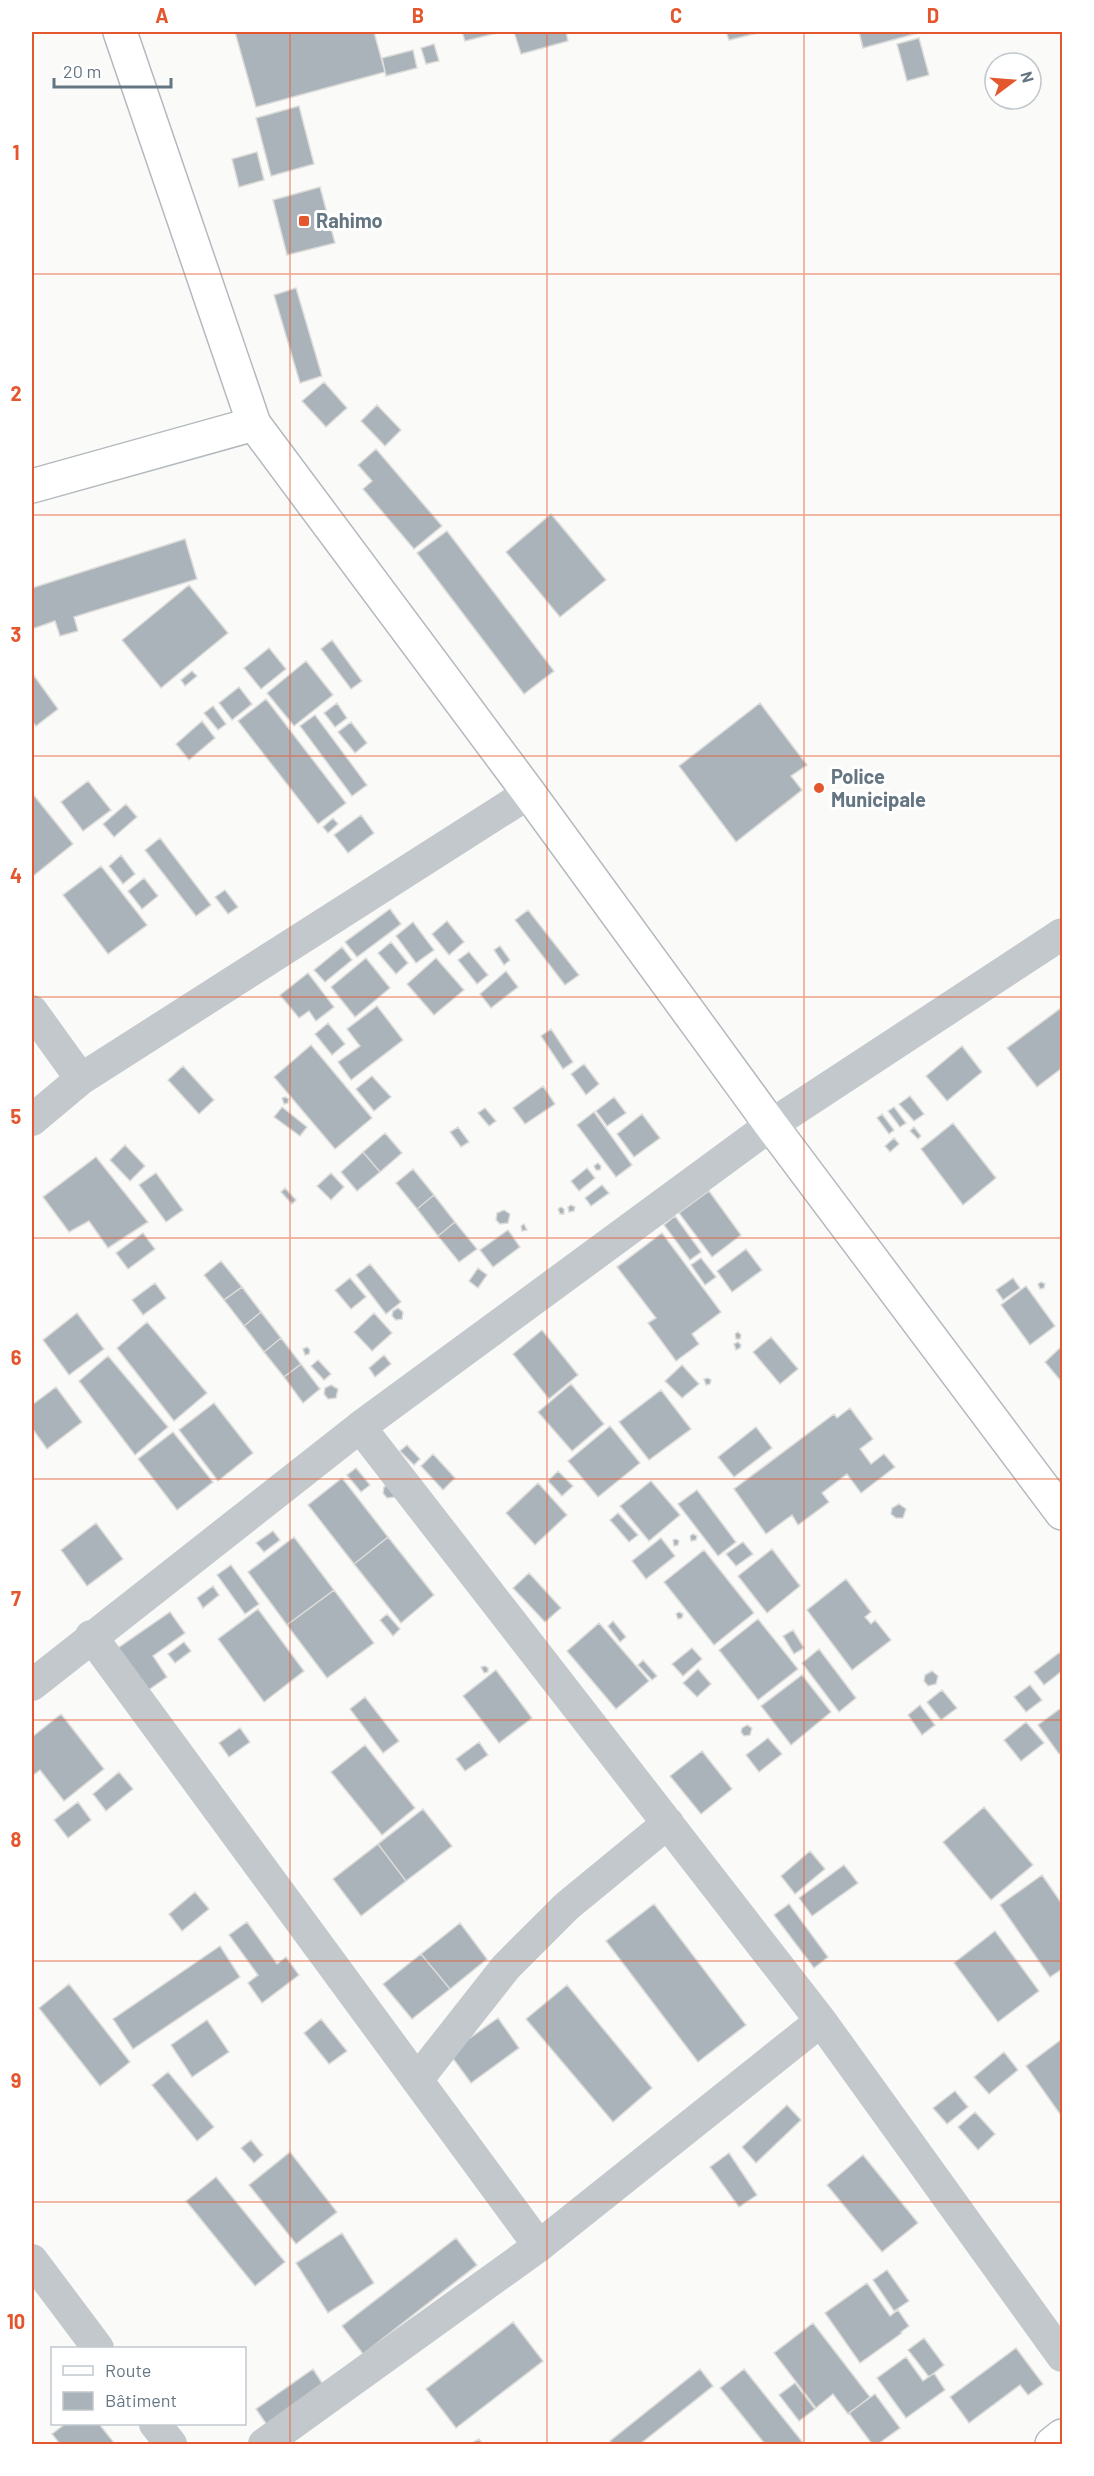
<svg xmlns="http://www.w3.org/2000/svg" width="1094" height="2476" viewBox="0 0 1094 2476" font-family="Barlow,sans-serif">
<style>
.building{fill:#aab3b9;stroke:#dcdcda;stroke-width:1.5}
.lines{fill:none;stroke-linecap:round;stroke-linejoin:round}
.secondary-casing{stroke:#b3babf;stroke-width:36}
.street{stroke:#c3c8cc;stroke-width:32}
.secondary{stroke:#fff;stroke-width:33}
.grid{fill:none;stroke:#e4572e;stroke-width:1.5;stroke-opacity:0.55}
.poi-dot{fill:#e4572e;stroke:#fff;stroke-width:2}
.labels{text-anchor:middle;stroke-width:6;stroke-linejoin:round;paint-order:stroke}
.poi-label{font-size:20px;font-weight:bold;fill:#657683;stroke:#fff;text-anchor:start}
.neatline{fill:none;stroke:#e4572e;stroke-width:2}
.grid-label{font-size:20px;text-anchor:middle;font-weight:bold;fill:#e4572e}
</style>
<rect width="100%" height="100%" fill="#fafaf8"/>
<path class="building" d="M235 32H374L385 72 256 107Z
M462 32H501L465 41Z
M514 32H566L568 41 521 54Z
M726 32H762L729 40Z
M859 32H917L918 33 863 48Z
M919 38 929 75 907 81 897 44Z
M434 44 439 61 426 64 421 48Z
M413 50 417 68 386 76 382 58Z
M299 106 314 164 271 176 256 118Z
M257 152 264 180 239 187 232 159Z
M320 187 335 243 287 255 273 200Z
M296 288 322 376 300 383 274 295Z
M324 382 347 408 326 427 302 401Z
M377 405 401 430 385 446 361 421Z
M376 449 442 526 414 549 363 489 372 481 358 465Z
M551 514 606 580 560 617 506 552Z
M447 531 554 671 524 694 417 553Z
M185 539 197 579 74 617 78 631 60 636 55 621 32 629V588Z
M189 585 228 633 161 688 122 640Z
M332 640 362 681 351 689 321 649Z
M269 648 286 669 261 689 244 668Z
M306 661 333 695 294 726 267 693Z
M192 671 197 676 185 686 181 680Z
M32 673 58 709 36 726 32 721Z
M239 687 252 704 232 720 219 703Z
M266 699 346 803 318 824 238 721Z
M337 703 347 718 335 727 324 713Z
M760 703 807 765 791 776 802 790 736 842 679 766Z
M213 706 226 724 218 730 204 713Z
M315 715 367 785 352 796 300 726Z
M202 721 215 738 189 760 176 744Z
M351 722 367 743 355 753 338 732Z
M88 781 111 810 83 831 61 802Z
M32 793 73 844 32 877Z
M126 804 137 817 114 837 103 824Z
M361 815 374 833 348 853 334 835Z
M333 818 338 824 328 833 323 827Z
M160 838 211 905 196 916 145 850Z
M121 855 135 874 123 884 109 866Z
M101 866 147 925 108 954 63 895Z
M144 878 158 896 142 909 128 891Z
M225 890 238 907 228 914 215 897Z
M390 909 401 924 357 957 345 942Z
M528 910 579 975 565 985 515 920Z
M447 921 464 942 449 955 432 934Z
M413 922 434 950 416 963 396 936Z
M391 942 408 963 396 974 378 953Z
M500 946 510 960 504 965 494 950Z
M342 947 352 960 325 982 314 970Z
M469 952 488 975 477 984 458 960Z
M366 958 390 988 355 1017 331 987Z
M436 958 464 990 434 1015 407 984Z
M506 971 518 987 491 1008 480 994Z
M308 973 334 1007 316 1021 309 1011 299 1018 280 995Z
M377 1006 403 1040 351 1080 338 1062 360 1046 347 1029Z
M1061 1008 1062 1010V1068L1037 1087 1007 1048Z
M328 1023 345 1044 332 1055 315 1034Z
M551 1029 573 1062 563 1069 541 1036Z
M311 1045 372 1118 335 1149 274 1077Z
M962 1046 982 1072 947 1101 926 1076Z
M584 1064 599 1084 586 1095 571 1074Z
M183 1066 214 1100 199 1114 168 1080Z
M372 1076 391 1097 374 1111 356 1089Z
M543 1086 555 1104 525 1124 513 1108Z
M910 1096 924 1114 914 1121 899 1104Z
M285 1097 289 1099 288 1103 284 1104 282 1098Z
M614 1097 626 1113 607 1126 596 1111Z
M282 1107 307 1127 300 1136 274 1117Z
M894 1107 906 1123 900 1127 888 1111Z
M485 1108 496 1121 489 1126 478 1113Z
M594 1112 632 1165 616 1177 577 1125Z
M642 1114 660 1138 634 1157 617 1134Z
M882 1114 894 1130 889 1134 877 1118Z
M953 1123 996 1178 963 1205 921 1149Z
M458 1127 469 1142 461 1147 450 1132Z
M914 1127 921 1136 918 1139 910 1131Z
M385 1133 402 1153 380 1172 363 1152Z
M894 1138 899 1144 890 1152 885 1146Z
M125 1145 145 1166 130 1181 110 1160Z
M363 1152 380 1172 357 1191 341 1172Z
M96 1157 148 1222 108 1248 89 1221 69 1232 43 1197Z
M598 1163 601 1166 600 1170H596L594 1166Z
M587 1168 595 1178 579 1191 571 1181Z
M413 1169 434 1195 417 1209 396 1183Z
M156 1173 183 1210 166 1222 139 1185Z
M331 1173 344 1187 331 1200 317 1186Z
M602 1185 609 1193 591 1206 585 1198Z
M285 1188 296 1200 292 1204 281 1192Z
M709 1191 741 1235 712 1257 679 1213Z
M434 1195 455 1222 438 1236 417 1209Z
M571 1205 575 1207 574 1211 569 1212 568 1207Z
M561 1207 564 1209V1214H560L558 1209Z
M504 1210 510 1214 508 1223 500 1224 496 1220 497 1213Z
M675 1216 701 1252 690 1260 664 1225Z
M455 1222 477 1249 459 1262 438 1236Z
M524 1224 527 1230 522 1231 521 1226Z
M508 1230 520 1247 493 1267 480 1250Z
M143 1233 155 1249 128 1269 116 1253Z
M662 1233 721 1312 692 1334 699 1344 676 1361 648 1323 656 1318 617 1267Z
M746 1249 762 1270 732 1292 717 1271Z
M701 1258 716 1277 705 1285 691 1265Z
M221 1261 242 1287 224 1300 204 1275Z
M370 1264 401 1302 386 1314 356 1275Z
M478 1268 487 1275 478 1288 469 1281Z
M350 1278 366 1297 351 1309 335 1290Z
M1013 1278 1020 1288 1003 1300 996 1290Z
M1041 1282 1045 1284 1044 1288 1040 1289 1038 1284Z
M155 1283 166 1298 143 1315 132 1300Z
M1026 1286 1055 1326 1030 1345 1001 1305Z
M242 1287 261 1312 244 1326 224 1300Z
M398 1308 403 1312 402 1319 396 1320 392 1316 393 1311Z
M261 1312 281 1338 264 1352 244 1326Z
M77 1313 104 1349 69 1375 43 1340Z
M374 1313 392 1333 372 1351 354 1332Z
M147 1322 207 1393 174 1421 117 1348Z
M542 1330 578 1375 549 1399 513 1354Z
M738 1332 741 1335 740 1339H736L735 1334Z
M771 1337 798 1369 780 1384 753 1352Z
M281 1338 301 1364 284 1377 264 1352Z
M738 1342 741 1345 740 1348 736 1350 734 1344Z
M1062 1346V1378L1060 1380 1045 1362Z
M307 1347 310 1350 309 1354 305 1355 303 1349Z
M384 1355 391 1364 375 1377 369 1368Z
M108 1356 168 1427 135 1455 79 1381Z
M318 1360 331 1374 324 1380 311 1366Z
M301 1364 320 1389 303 1403 284 1377Z
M682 1365 699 1384 682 1398 665 1381Z
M708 1378 711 1380 710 1384 706 1385 704 1379Z
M571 1384 604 1424 572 1451 538 1412Z
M331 1385 338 1389 336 1398 328 1399 324 1394 325 1388Z
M56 1387 82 1422 47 1449 32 1428V1405Z
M661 1390 691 1429 649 1460 619 1422Z
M214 1403 253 1453 218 1481 179 1430Z
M850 1408 873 1439 860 1449 871 1464 884 1454 895 1467 861 1493 847 1474 822 1493 829 1502 798 1525 792 1515 766 1534 734 1489 834 1414 837 1418Z
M610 1426 640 1463 598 1497 568 1461Z
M756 1427 772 1448 734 1477 718 1457Z
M173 1432 213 1482 177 1510 138 1459Z
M407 1445 420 1459 414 1465 400 1451Z
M433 1454 455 1478 443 1490 421 1466Z
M356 1468 370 1485 361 1492 347 1475Z
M558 1471 573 1486 562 1496 548 1481Z
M342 1478 388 1537 354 1564 308 1505Z
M651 1481 680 1515 649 1541 620 1506Z
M391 1483 395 1497 387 1498 383 1493 384 1487Z
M538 1483 567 1515 535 1545 506 1513Z
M697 1490 736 1542 718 1556 678 1504Z
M899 1504 906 1509 903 1518H896L891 1514 892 1508Z
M618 1513 638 1535 629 1542 610 1520Z
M96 1523 123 1559 87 1586 61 1550Z
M273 1531 280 1540 264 1552 256 1543Z
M693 1534 697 1536 696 1540 691 1541 690 1536Z
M294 1537 334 1590 287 1625 248 1572Z
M388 1537 434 1595 401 1623 354 1564Z
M661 1538 675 1556 646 1579 632 1561Z
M676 1539 679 1541 678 1545 674 1546 673 1540Z
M743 1542 753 1554 736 1566 726 1554Z
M772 1549 800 1586 767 1613 738 1576Z
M704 1550 754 1613 714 1645 664 1582Z
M231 1565 259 1604 245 1614 217 1575Z
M529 1573 561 1608 545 1622 513 1588Z
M846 1579 871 1612 865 1617 871 1624 875 1620 891 1640 852 1670 807 1610Z
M213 1586 219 1595 203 1608 197 1598Z
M334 1590 374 1643 327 1678 287 1625Z
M258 1609 304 1671 264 1702 218 1639Z
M170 1612 185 1633 153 1656 167 1677 147 1691 118 1648Z
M679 1612 683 1614 682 1618 678 1619 676 1614Z
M387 1614 400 1629 393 1636 380 1620Z
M758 1619 798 1669 758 1700 719 1650Z
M613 1621 626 1637 620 1642 608 1626Z
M599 1623 649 1681 616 1709 567 1651Z
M793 1630 804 1648 794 1654 783 1636Z
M184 1642 191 1651 175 1663 168 1654Z
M692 1648 702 1659 683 1676 672 1664Z
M819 1649 856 1698 839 1712 802 1663Z
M1060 1652 1062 1655V1671L1044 1685 1034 1672Z
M643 1660 657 1676 652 1680 638 1665Z
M485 1666 488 1668V1672L484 1673 481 1667Z
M698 1669 711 1684 697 1697 683 1683Z
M496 1670 532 1718 499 1743 463 1696Z
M932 1671 938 1676 936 1684 928 1686 924 1681 925 1675Z
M802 1675 831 1712 791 1745 761 1706Z
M1030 1685 1042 1700 1026 1712 1014 1697Z
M942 1690 957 1708 941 1720 927 1702Z
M365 1697 399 1741 383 1753 350 1709Z
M920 1705 935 1725 922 1735 908 1715Z
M1061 1708 1062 1711V1752L1059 1754 1038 1725Z
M61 1714 104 1769 64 1801 40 1770 32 1776V1737Z
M1026 1722 1044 1743 1021 1761 1004 1740Z
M747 1725 752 1728 750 1735 744 1736 741 1732 742 1728Z
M240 1728 250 1742 229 1757 219 1743Z
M768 1738 782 1754 759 1772 746 1755Z
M479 1742 488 1755 465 1771 456 1759Z
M365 1745 415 1808 382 1835 331 1772Z
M702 1751 732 1789 701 1814 670 1776Z
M119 1772 133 1789 106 1811 93 1794Z
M78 1802 91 1820 68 1838 54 1820Z
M984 1807 1033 1865 991 1900 943 1842Z
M423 1809 452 1846 406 1881 378 1844Z
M378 1844 406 1881 361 1916 333 1879Z
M810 1851 825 1869 795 1894 781 1876Z
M844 1865 858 1883 812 1916 799 1898Z
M1042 1875 1062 1904V1969L1050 1977 1000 1905Z
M195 1892 209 1909 182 1931 169 1914Z
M654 1904 746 2025 698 2062 606 1941Z
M789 1904 828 1957 814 1968 774 1915Z
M247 1922 277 1964 286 1957 299 1975 262 2003 248 1983 258 1975 229 1935Z
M460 1923 487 1959 450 1989 421 1954Z
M995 1931 1039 1991 998 2022 954 1963Z
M220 1946 240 1977 133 2049 113 2019Z
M421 1954 450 1989 412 2019 383 1984Z
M69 1984 130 2062 100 2086 39 2008Z
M567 1985 652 2088 613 2122 526 2019Z
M498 2018 519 2048 471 2083 449 2053Z
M321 2019 347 2051 329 2064 304 2033Z
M207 2020 229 2052 192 2077 171 2045Z
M1062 2039V2117L1026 2066Z
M1004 2052 1018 2070 989 2094 974 2077Z
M168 2072 214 2127 197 2141 152 2085Z
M955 2091 968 2107 947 2124 933 2108Z
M787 2105 801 2120 756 2163 742 2147Z
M975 2112 995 2134 978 2150 958 2127Z
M251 2140 263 2155 254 2163 241 2148Z
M290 2152 337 2212 296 2244 249 2185Z
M729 2153 757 2195 739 2207 710 2167Z
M863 2155 918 2223 882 2252 827 2185Z
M216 2177 285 2262 255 2286 186 2201Z
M342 2233 374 2283 328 2313 296 2263Z
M456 2238 477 2265 363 2354 342 2326Z
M887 2270 909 2301 894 2311 873 2280Z
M867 2283 890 2316 898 2310 909 2326 901 2332 902 2333 860 2363 825 2313Z
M513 2322 543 2361 456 2428 426 2389Z
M813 2323 870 2397 848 2414 833 2394 816 2408 774 2353Z
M924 2338 944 2365 929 2377 908 2350Z
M1016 2348 1043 2384 1028 2395 1020 2385 969 2423 950 2397Z
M906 2357 923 2381 934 2373 945 2390 906 2418 877 2378Z
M313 2369 324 2386 267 2425 256 2409Z
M700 2369 713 2386 640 2444H612L610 2441Z
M744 2369 804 2444H765L720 2388Z
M795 2383 815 2409 799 2421 779 2395Z
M875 2394 900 2428 878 2444H872L849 2413Z
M65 2424H99L115 2444H60L52 2434Z
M479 2439 483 2444H470Z"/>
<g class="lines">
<g class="secondary-casing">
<path id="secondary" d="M120 32 254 424 529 793 771 1125 1062 1513
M32 486 254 424
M1052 2444 1062 2436"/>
</g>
<path class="street" d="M32 1011 81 1079
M32 1120 81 1079 529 793
M360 1427 821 2021 1062 2356
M91 1636 539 2246
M32 1685 360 1427 771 1125 1062 934
M417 2080 506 1967 567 1906 668 1823
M32 2260 98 2348
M155 2424 171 2444
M264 2444 539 2246 821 2021"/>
<use href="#secondary" class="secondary"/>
</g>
<path class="grid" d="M290 32V2444M547 32V2444M804 32V2444M32 274H1062M32 515H1062M32 756H1062M32 997H1062M32 1238H1062M32 1479H1062M32 1720H1062M32 1961H1062M32 2202H1062"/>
<g class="poi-dot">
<rect x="298" y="215" width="12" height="12" rx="3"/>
<circle cx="819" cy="788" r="6"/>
</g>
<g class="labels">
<g class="poi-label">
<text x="316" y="228">Rahimo</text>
<text x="831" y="784">Police<tspan x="831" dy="23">Municipale</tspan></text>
</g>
</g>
<rect width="1094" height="2476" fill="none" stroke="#ffffff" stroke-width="66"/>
<rect x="51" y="2347" width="195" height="78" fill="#ffffff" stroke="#c1c8cd" stroke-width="1.5"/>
<rect x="63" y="2366" width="30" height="9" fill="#ffffff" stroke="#c1c8cd" stroke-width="1.5"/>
<text x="105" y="2377" font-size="18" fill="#657683">Route</text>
<rect x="63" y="2392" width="30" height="18" fill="#aab3b9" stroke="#c1c8cd" stroke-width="1.5"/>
<text x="105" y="2407" font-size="18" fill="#657683">Bâtiment</text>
<g transform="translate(1013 81) rotate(74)"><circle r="28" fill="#ffffff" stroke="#c1c8cd" stroke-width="1.5"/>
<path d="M0-4.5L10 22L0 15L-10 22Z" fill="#e4572e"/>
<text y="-9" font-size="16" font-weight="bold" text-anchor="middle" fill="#657683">N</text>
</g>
<path d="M54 78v9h117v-9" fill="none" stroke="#657683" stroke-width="3"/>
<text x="63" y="78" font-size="18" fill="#657683" stroke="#ffffff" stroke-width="4.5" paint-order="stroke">20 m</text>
<rect x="33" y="33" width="1028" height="2410" class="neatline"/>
<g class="grid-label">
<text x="162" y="23">A</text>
<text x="418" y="23">B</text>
<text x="676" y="23">C</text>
<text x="933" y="23">D</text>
<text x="16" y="160">1</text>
<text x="16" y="401">2</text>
<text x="16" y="642">3</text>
<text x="16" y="883">4</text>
<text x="16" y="1124">5</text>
<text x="16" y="1365">6</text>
<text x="16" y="1606">7</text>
<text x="16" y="1847">8</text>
<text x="16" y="2088">9</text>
<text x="16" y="2329">10</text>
</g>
</svg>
